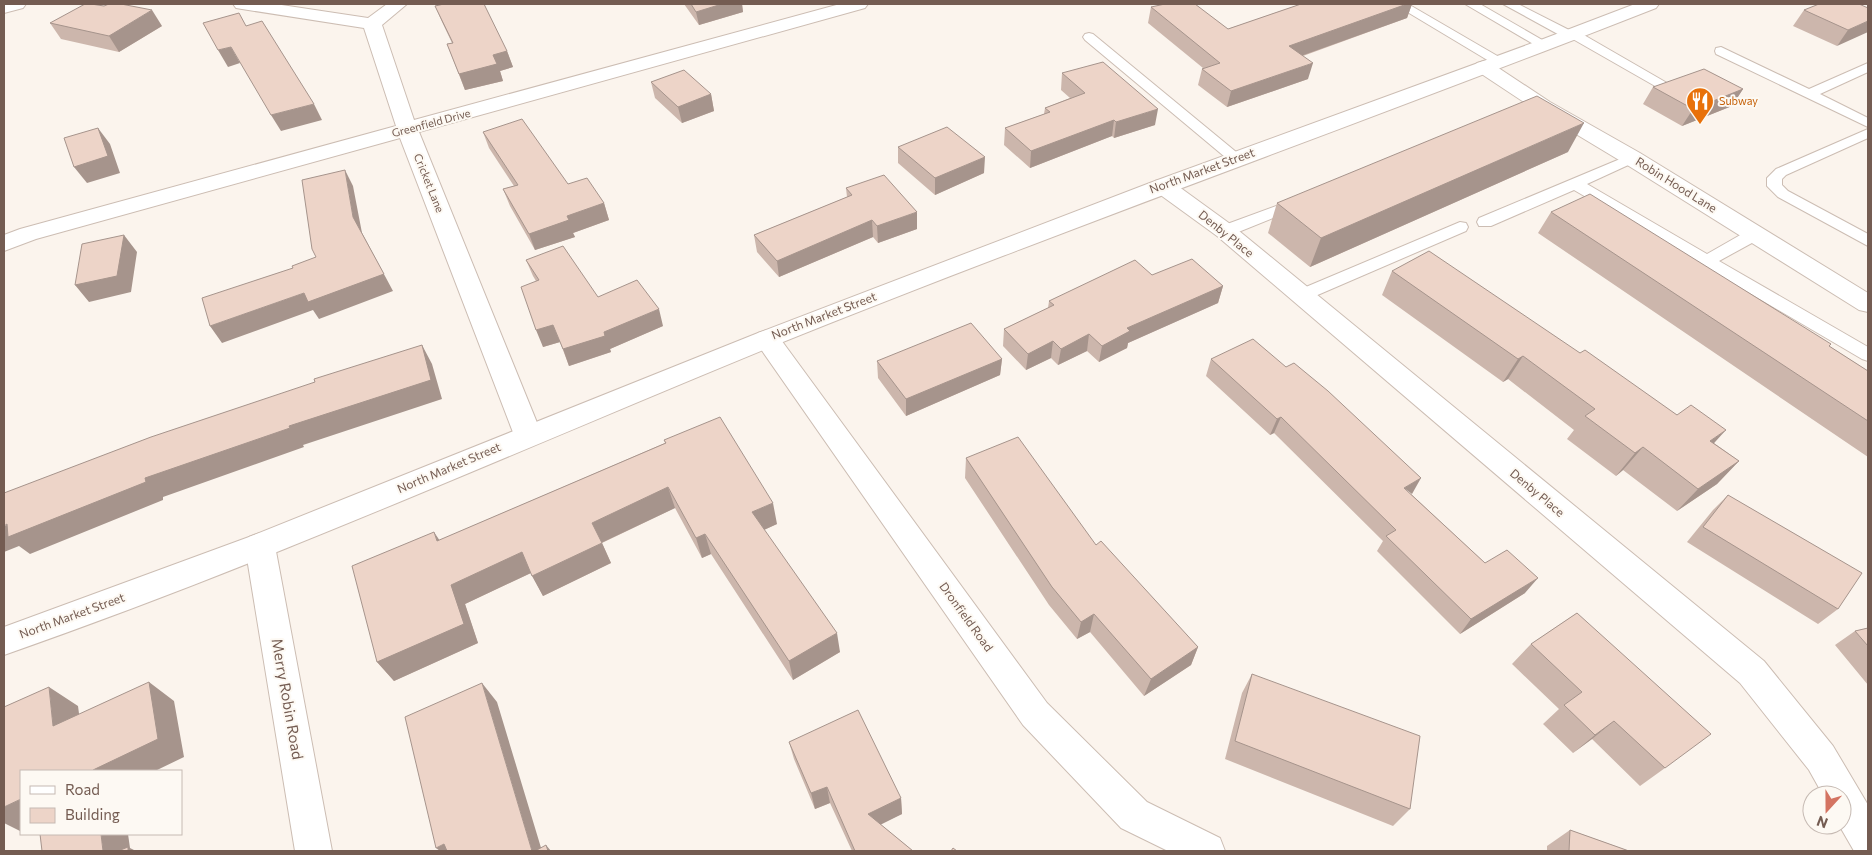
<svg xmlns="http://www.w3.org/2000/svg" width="1872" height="855" viewBox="0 0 1872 855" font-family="Commissioner,sans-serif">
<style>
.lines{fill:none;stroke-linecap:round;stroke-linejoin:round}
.service-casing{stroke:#ccbdb3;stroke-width:2}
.minor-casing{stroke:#ccbdb3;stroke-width:2}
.tertiary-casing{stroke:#ccbdb3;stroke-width:2}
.service{fill:#fff;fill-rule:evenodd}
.minor{fill:#fff;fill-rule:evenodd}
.tertiary{fill:#fff;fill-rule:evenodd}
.wall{fill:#ccb6ac}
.shaded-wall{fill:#a6948c}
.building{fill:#edd4c8;stroke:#a6948c}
.labels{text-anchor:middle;stroke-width:4;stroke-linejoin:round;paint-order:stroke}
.far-food-label{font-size:11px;fill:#c56008;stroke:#fdf9f3;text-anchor:start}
.far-street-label{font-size:11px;fill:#745c52;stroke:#fdf9f3}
.street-label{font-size:12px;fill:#745c52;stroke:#fdf9f3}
.near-street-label{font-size:15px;fill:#745c52;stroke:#fdf9f3}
</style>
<rect width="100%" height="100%" fill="#fbf4ed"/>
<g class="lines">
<g class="service-casing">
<path id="service" d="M1394 4H1408L1506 61 1499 65 1494 64Z
M1465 4H1480L1551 45 1550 48H1540Z
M1503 4H1518L1571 31H1577L1674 87 1667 91 1662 90 1571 38H1565Z
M1089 33 1093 34 1241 156 1243 159 1241 162H1231L1085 40 1083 37 1085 34Z
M1721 47 1809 89 1868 63V72L1820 94 1868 118V127L1716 54 1715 51 1716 48Z
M1868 129V138L1786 175 1782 179V185L1788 191 1868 234V246L1778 197 1767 186V178L1776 169Z
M1632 154 1637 155 1639 158 1637 161 1587 184 1707 254 1749 230H1761L1763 234 1761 238 1719 261 1868 347V361L1862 359 1574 190 1491 226H1479L1477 222 1479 218Z
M1298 198 1303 200 1306 203 1303 206 1231 235H1219L1217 231 1219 227Z
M1460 222 1466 223 1468 227 1466 231 1306 300 1300 302 1294 300 1292 296 1294 292Z"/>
</g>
<g class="minor-casing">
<path id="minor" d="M4 4H26L23 8 4 13Z
M233 4H275L368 18 387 4H407L382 25 414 120 840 4H868L865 8 419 132 542 435 538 443 528 446 518 443 514 435 400 138 36 239 4 251V235L20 229 396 126 364 28 242 9 236 8Z
M1484 61 1491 63 1550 102 1640 153 1868 293V312L1859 310 1624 163 1536 110 1477 71 1474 67 1477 63Z
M1163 179 1171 181 1233 226 1764 661 1833 746 1868 805V851H1854L1839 825H1842V795H1823L1809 770 1740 683 1217 236 1155 191 1152 186 1155 181Z
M767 330 776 333 1047 703 1147 802 1220 838 1225 851H1168L1121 828 1023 725 758 345 754 339 758 333Z
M260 533 271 537 275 546 332 851H295L245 546 249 537Z"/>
</g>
<g class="tertiary-casing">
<path id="tertiary" d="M1635 4H1659L1656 8C1363 123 1066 228 773 346 517 451 265 564 4 655V627L249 537 758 333 1155 181 1538 41Z"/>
</g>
<use href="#service" class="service"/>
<use href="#minor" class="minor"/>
<use href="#tertiary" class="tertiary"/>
</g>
<path class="wall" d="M684 4H742L743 12 699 25Z
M1301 4H1412L1407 18 1303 56 1308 79 1227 107 1198 85 1202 69 1203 68 1148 23 1151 7 1228 29Z
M435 6 507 51 513 67 500 71 503 81 465 90 447 44 452 43 442 22Z
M1868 8 1837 46 1793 26 1804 10Z
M50 23 162 26 119 52 61 39Z
M1062 73 1155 125 1114 138 1112 136 1030 168 1004 145 1005 128 1044 114 1045 108 1070 98 1061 90Z
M651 82 711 94 714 111 682 123 655 98Z
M1653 87 1743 89 1732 106 1682 126 1643 104Z
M483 132 568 184 604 203 609 220 573 233 575 237 535 250 510 206 503 189 514 186 489 148Z
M898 147 984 173 935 195 898 163Z
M1568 152 1310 267 1268 233 1277 203Z
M846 188 917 229 878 243 873 237 779 277 757 252 754 235 847 197Z
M1551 212 1829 346 1868 371V457L1538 233Z
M526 260 598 297 663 326 610 349 611 352 569 366 560 342 543 347 536 281 533 276Z
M1392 271 1580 353 1677 415 1714 443 1739 461 1717 484 1677 511 1623 470 1616 476 1567 439 1574 430 1508 379 1503 382 1382 295Z
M1152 275 1223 286 1218 303 1128 343 1127 348 1099 362 1087 351 1058 365 1051 358 1026 370 1003 346 1004 329 1048 308 1049 301Z
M1002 359 1000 375 906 416 878 378 877 361Z
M1211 359 1411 494 1485 563 1525 593 1460 634 1377 551 1383 541 1274 433 1270 435 1206 376Z
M664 440 777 524 764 530 840 652 793 680 711 554 702 558 675 508 602 543 611 563 543 596 531 573 465 604 478 643 394 681 377 662 440 540 665 443Z
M966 458 1096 545 1198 647 1191 665 1144 696 1090 632 1077 639 1049 605 965 478Z
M1728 495 1838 609 1818 624 1687 542 1713 510Z
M1577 613 1665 768 1640 786 1592 739 1573 753 1543 724 1559 709 1512 664 1531 644Z
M1868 628V685L1835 645 1855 631Z
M1252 674 1410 809 1393 826 1225 759 1242 693Z
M789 742 901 798 902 814 880 824 913 851H852L830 803 815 809 794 759Z
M1570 830 1629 851H1547V846Z"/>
<path class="shaded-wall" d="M722 4H742L743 12 699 25 696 12Z
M1407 4H1412L1407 18 1284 62 1289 46Z
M152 10 162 26 119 52 109 36Z
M1868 21V32L1837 46 1848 30Z
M231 47 240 63 228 67 218 50Z
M507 51 513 67 500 71 503 81 465 90 459 74 493 55Z
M1313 63 1308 79 1227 107 1231 91Z
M1743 89 1732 106 1682 126 1693 109Z
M711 94 714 111 682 123 678 107Z
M314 104 322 120 281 131 271 115Z
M1158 109 1155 125 1114 138 1116 122Z
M1114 120 1112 136 1030 168 1031 151Z
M1584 123 1568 152 1310 267 1321 238Z
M98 128 110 144 120 173 87 183 74 167Z
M985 157 984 173 935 195V178Z
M345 170 353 186 362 233 393 291 319 319 313 310 222 343 210 326 304 293 353 217Z
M604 203 609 220 573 233 575 237 535 250 529 234 567 216Z
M917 212V229L878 243 877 226Z
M872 220 873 237 779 277 777 261Z
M124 235 137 252 131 292 89 302 75 285Z
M1223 286 1218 303 1128 343 1127 348 1099 362 1102 346 1127 328Z
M659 309 663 326 610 349 611 352 569 366 563 349Z
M553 325 560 342 543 347 536 330Z
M1089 334 1087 351 1058 365 1061 349Z
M1053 341 1051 358 1026 370 1028 354Z
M422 345 432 364 442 399 303 445 304 447 163 497V500L30 554 19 546 4 552V526L289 426Z
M1523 356 1508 379 1503 382 1518 359Z
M1002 359 1000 375 906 416V399Z
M1281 417 1274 433 1270 435 1277 419Z
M1726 430 1705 453 1710 441Z
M1643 447 1623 470 1616 476 1635 453Z
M1739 461 1717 484 1677 511 1698 489Z
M1421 478 1412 494 1404 488Z
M668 487 675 508 601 543 592 523Z
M773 503 777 524 757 533 752 512Z
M434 532 448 553 437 541Z
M705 534 711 554 702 558 696 538Z
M602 543 611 563 543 596 532 576Z
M522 552 533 572 465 604 478 643 394 681 377 662 451 585Z
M1538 578 1525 593 1460 634 1471 619Z
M1094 614 1090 632 1077 639 1081 622Z
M837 633 840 652 793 680 789 661Z
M1198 647 1191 665 1144 696 1151 679Z
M149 682 174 701 184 757 155 771H93Z
M482 683 497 702 542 851H532Z
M49 687 78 706 83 744 53 726Z
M1614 721 1592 739 1573 753 1595 735Z
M827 787 830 803 815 809 811 793Z
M901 798 902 814 870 830 868 814Z
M21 799V831H20L4 823V807Z
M101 834H128L130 848 136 851H103Z
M444 844 453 851H440L436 848Z
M546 845 551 851H548Z"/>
<path class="building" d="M85 4H91L104 6 109 4H121L152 10 109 36 50 23Z
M444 4H484L507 51 493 55 497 64 459 74 447 44 453 43 435 6Z
M691 4H722L696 12Z
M1165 4H1195L1228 29 1301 4H1407L1289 46 1313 63 1231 91 1202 69 1220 63 1151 7Z
M1819 4H1859L1868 8V21L1848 30 1804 10Z
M239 13 246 26 262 21 314 104 271 115 231 47 218 50 203 23Z
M1103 62 1158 109 1116 122 1114 120 1031 151 1005 128 1050 112 1045 108 1085 93 1062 73Z
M1704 69 1743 89 1693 109 1653 87Z
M684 70 711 94 678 107 651 82Z
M1537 96 1584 123 1321 238 1277 203Z
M522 119 568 184 587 178 604 203 567 216 569 220 529 234 503 189 518 185 483 132Z
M947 127 985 157 935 178 898 147Z
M98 128 108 156 74 167 64 138Z
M345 170 353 217 384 274 308 302 304 293 210 326 202 298 293 268 292 266 316 257 312 249 302 180Z
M884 175 917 212 877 226 872 220 777 261 754 235 852 195 846 188Z
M1590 194 1831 344 1829 346 1868 371V421L1551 212Z
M124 235 117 276 75 285 82 244Z
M563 246 598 297 637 280 659 309 604 332 605 336 563 349 553 325 536 330 521 287 539 280 526 260Z
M1429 251 1580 353 1585 350 1677 415 1691 405 1726 430 1710 441 1739 461 1698 489 1643 447 1635 453 1585 416 1595 409 1523 356 1518 359 1392 271Z
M1192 259 1223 286 1127 328 1130 331 1102 346 1089 334 1061 349 1053 341 1028 354 1004 329 1054 305 1049 301 1135 260 1152 275Z
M971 323 1002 359 906 399 877 361Z
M1253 339 1286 367 1294 363 1328 391 1421 478 1404 488 1485 563 1507 550 1538 578 1471 619 1386 536 1396 530 1281 417 1277 419 1211 359Z
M422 345 431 380 289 426 290 428 145 478 146 482 8 537 7 524 4 526V493L151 437 315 382 314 379Z
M720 417 773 503 752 512 837 633 789 661 705 534 696 538 668 487 592 523 602 543 532 576 522 552 451 585 464 624 377 662 352 566 434 532 437 541 666 443 664 440Z
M1018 437 1096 545 1101 541 1198 647 1151 679 1094 614 1081 622 1052 587 966 458Z
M1728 495 1862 573 1838 609 1703 527Z
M1577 613 1711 734 1665 768 1614 721 1595 735 1564 705 1582 692 1531 644Z
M1868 628V646L1855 631Z
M1252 674 1420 736 1410 809 1235 741Z
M149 682 158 739 93 770V771H21V799L4 807V707L49 687 53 726Z
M482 683 532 851H447L444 844 436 848 405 717Z
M858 710 901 798 868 814 913 851H855L827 787 811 793 789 742Z
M1570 830 1629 851H1569Z
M40 834H101L103 851H42Z
M546 845 548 851H535Z
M128 847V851H118Z
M953 848 957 851H951Z"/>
<defs>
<g id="restaurant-pin" transform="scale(1.4375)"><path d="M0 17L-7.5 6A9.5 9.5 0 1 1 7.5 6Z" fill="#e8710a" stroke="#fdf9f3"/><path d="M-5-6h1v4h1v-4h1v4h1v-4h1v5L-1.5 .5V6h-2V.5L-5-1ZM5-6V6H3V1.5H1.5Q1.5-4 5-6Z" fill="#fff"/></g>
</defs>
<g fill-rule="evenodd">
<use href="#restaurant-pin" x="1700" y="101"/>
</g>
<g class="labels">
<g class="far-food-label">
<text x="1719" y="105">Subway</text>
</g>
<g class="far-street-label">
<text transform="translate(431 123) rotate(-15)" y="4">Greenfield Drive</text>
<text transform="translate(429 183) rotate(68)" y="4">Cricket Lane</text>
</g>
<g class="street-label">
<text transform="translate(1202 171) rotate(-20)" y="4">North Market Street</text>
<text transform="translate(1676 185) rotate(32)" y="4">Robin Hood Lane</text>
<text transform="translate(1226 234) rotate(39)" y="4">Denby Place</text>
<text transform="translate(824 316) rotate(-21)" y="4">North Market Street</text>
<text transform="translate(449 468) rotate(-23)" y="4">North Market Street</text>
<text transform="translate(1537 493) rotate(40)" y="4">Denby Place</text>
<text transform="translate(72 616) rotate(-20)" y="4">North Market Street</text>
<text transform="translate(966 617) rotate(54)" y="4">Dronfield Road</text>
</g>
<g class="near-street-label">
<text transform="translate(287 699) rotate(80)" y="5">Merry Robin Road</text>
</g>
</g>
<rect width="1872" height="855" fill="none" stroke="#745c52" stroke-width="10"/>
<rect x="20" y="770" width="162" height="65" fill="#fdf9f3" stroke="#c6bab3"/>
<rect x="30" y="786" width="25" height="8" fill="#ffffff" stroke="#c6bab3"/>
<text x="65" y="795" font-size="15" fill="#745c52">Road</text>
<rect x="30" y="808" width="25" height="15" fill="#edd4c8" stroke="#c6bab3"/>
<text x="65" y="820" font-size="15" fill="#745c52">Building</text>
<g transform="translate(1827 810) rotate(201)"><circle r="24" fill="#fdf9f3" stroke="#c6bab3"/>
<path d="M0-4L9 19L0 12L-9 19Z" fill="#d47462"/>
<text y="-8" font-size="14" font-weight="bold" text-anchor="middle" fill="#745c52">N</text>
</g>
</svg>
